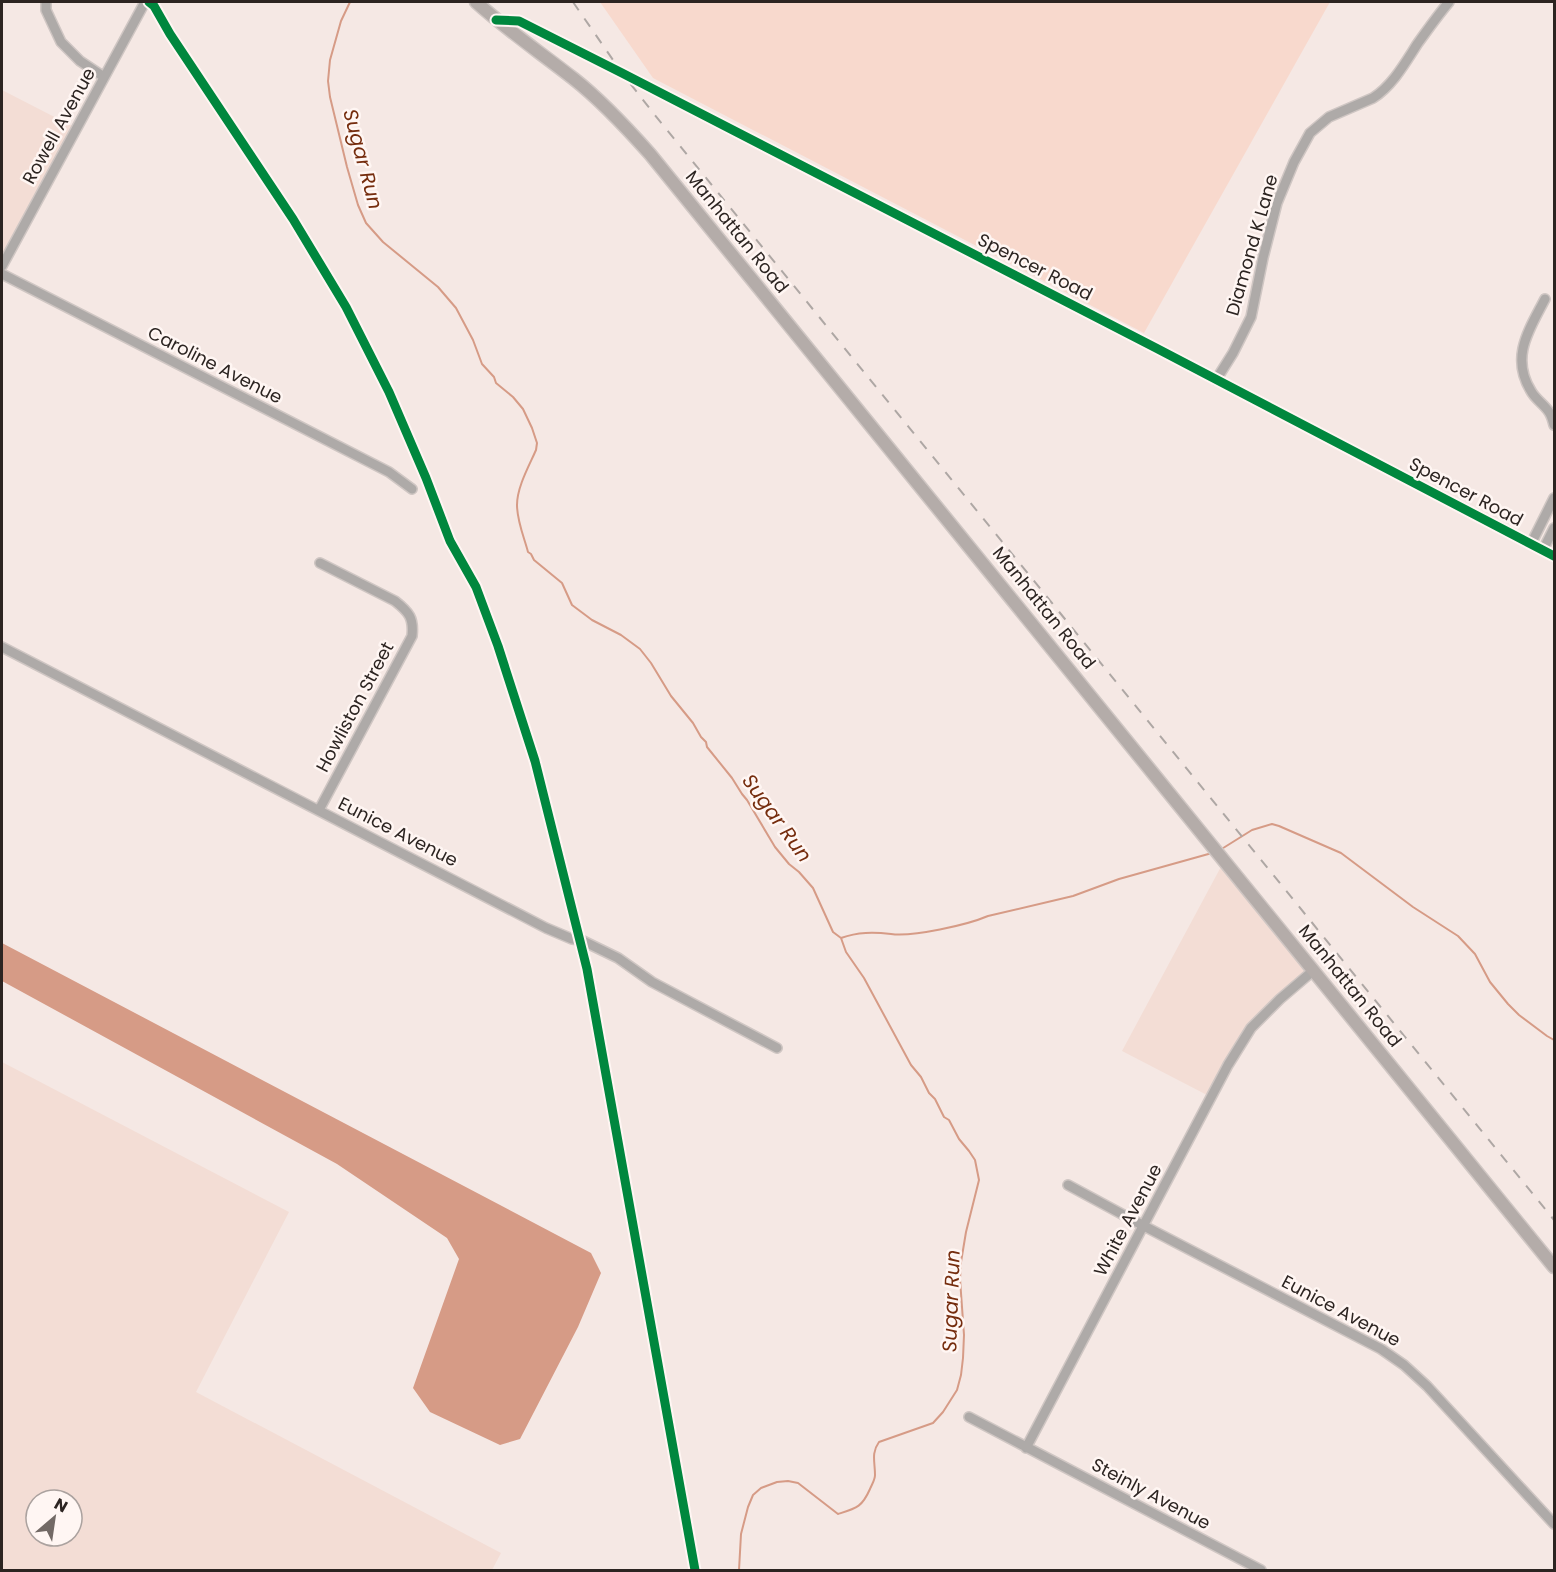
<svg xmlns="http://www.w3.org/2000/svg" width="1556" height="1572" viewBox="0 0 1556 1572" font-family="Poppins,sans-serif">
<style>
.built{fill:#f3ddd5;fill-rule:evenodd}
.green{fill:#f8d9cd}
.water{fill:#d69b86}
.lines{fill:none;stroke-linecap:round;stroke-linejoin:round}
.stream{stroke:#d69b86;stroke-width:2}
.minor-casing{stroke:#cfc6c3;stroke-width:12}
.major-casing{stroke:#cfc6c3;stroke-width:15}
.minor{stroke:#aeaaa8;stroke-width:9}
.major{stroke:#b4aca9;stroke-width:12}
.rail{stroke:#aea7a4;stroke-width:2;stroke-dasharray:10 10;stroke-linecap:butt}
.cycleway-casing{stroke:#fff6f3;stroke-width:13}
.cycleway{stroke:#00873e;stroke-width:9}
.labels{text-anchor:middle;stroke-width:5;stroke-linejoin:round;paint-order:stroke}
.street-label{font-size:18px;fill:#2c2421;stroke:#fff6f3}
.water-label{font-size:20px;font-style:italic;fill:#752c0d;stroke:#fff6f3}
</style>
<rect width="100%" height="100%" fill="#f5e8e4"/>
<path class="built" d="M2 90 74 127 2 268Z
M1223 863 1309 969 1278 996 1207 1095 1122 1051Z
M2 1062 289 1212 196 1392 501 1553 492 1570H2ZM36 1500H72V1536H36Z"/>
<path class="green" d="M600 2H1330L1144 333 653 78Z"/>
<path class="water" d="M2 943 591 1253 601 1273 578 1327 520 1439 500 1445 430 1412 413 1388 459 1259 447 1238 337 1164 2 981Z"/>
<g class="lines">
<path class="stream" d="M350 2 341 21 330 60 328 81 330 97 347 167 358 205 366 223 383 242 438 287 456 308 473 340 482 364 494 377 496 383 513 397 523 409 532 428 537 443 536 450C529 466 517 487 517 505 517 521 524 537 528 552L531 554 534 560 562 583 572 605 592 620 621 635 640 649 651 663 671 696 693 723 701 737 706 742 707 747 732 778 742 794 747 800 775 847 789 864 799 872 813 888 833 932 841 938 846 952 864 978 911 1065 921 1077 929 1093 935 1099 944 1117 949 1120 959 1139 969 1151 975 1160 979 1180 966 1232 961 1262 960 1279 964 1335 963 1358 961 1375 957 1390 943 1412 933 1423 879 1442C871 1453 875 1462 875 1475 875 1480 872 1484 870 1489 862 1507 857 1508 838 1514L798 1483 788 1481 777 1482 761 1488 753 1495 748 1507 741 1534 739 1570
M1220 850 1252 830 1272 824 1279 826 1341 853 1413 907 1458 936 1475 954 1490 982 1508 1004 1519 1015 1547 1036 1554 1040
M841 938C858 932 873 932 891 934 913 937 967 925 988 916L1073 896 1119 879 1212 853"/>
<g class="minor-casing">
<path id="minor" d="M46 2V10L61 42 80 61 104 77
M496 20 519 21 622 73 1156 348 1554 556
M2 266 145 2
M2 274 389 472 412 489
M1545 299C1529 330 1510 357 1531 391 1535 399 1544 404 1549 412 1551 415 1553 421 1554 425
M1216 380 1233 353 1251 317 1263 258 1277 203 1294 162 1310 133 1329 117 1373 98C1393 85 1405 63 1418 43 1428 29 1438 15 1449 2
M1531 544 1554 498
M1543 550 1554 528
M2 647 546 928 572 939 581 940 618 958 652 982 777 1048
M319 810 412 636C414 618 409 612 395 601L320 563
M1068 1185 1144 1226 1381 1349 1404 1365 1427 1386 1554 1524
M969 1417 1261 1570
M1026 1448 1228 1065 1251 1028 1280 999 1314 970"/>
</g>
<g class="major-casing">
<path id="major" d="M476 2C507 30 541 53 574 79 602 101 626 127 650 154L1554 1267"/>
</g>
<use href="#minor" class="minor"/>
<use href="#major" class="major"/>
<path class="rail" d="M573 2 622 73 654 114 1554 1220"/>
<g class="cycleway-casing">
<path id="cycleway" d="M149 2 154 6 170 34 293 219 346 307 389 392 426 478 450 541 476 587 498 646 535 761 587 969 695 1570
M496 20 519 21 622 73 1156 348 1554 556"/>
</g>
<use href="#cycleway" class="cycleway"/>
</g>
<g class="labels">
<g class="street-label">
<text transform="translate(59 126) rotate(-61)" y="6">Rowell Avenue</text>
<text transform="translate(737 232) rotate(51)" y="6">Manhattan Road</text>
<text transform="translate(1252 245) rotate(-74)" y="6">Diamond K Lane</text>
<text transform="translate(1035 267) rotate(27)" y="6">Spencer Road</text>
<text transform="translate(215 365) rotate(27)" y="6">Caroline Avenue</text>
<text transform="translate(1466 492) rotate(28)" y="6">Spencer Road</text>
<text transform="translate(1044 608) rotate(51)" y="6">Manhattan Road</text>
<text transform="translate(355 707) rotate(-62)" y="6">Howliston Street</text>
<text transform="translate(398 832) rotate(27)" y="6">Eunice Avenue</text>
<text transform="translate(1350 986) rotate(51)" y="6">Manhattan Road</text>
<text transform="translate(1128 1220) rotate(-62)" y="6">White Avenue</text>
<text transform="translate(1341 1311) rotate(28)" y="6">Eunice Avenue</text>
<text transform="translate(1151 1494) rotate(28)" y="6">Steinly Avenue</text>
</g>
<g class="water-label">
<text transform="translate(363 159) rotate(75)" y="7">Sugar Run</text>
<text transform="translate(777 818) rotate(54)" y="7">Sugar Run</text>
<text transform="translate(951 1301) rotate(-88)" y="7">Sugar Run</text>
</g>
</g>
<rect width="1556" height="1572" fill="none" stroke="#2c2421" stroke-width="6"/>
<g transform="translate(54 1518) rotate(29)"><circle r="28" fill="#fff6f3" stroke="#aba29f" stroke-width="1.5"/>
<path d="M0-4.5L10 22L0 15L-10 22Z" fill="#726965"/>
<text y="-9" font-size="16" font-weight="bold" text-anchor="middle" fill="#2c2421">N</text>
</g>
</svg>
